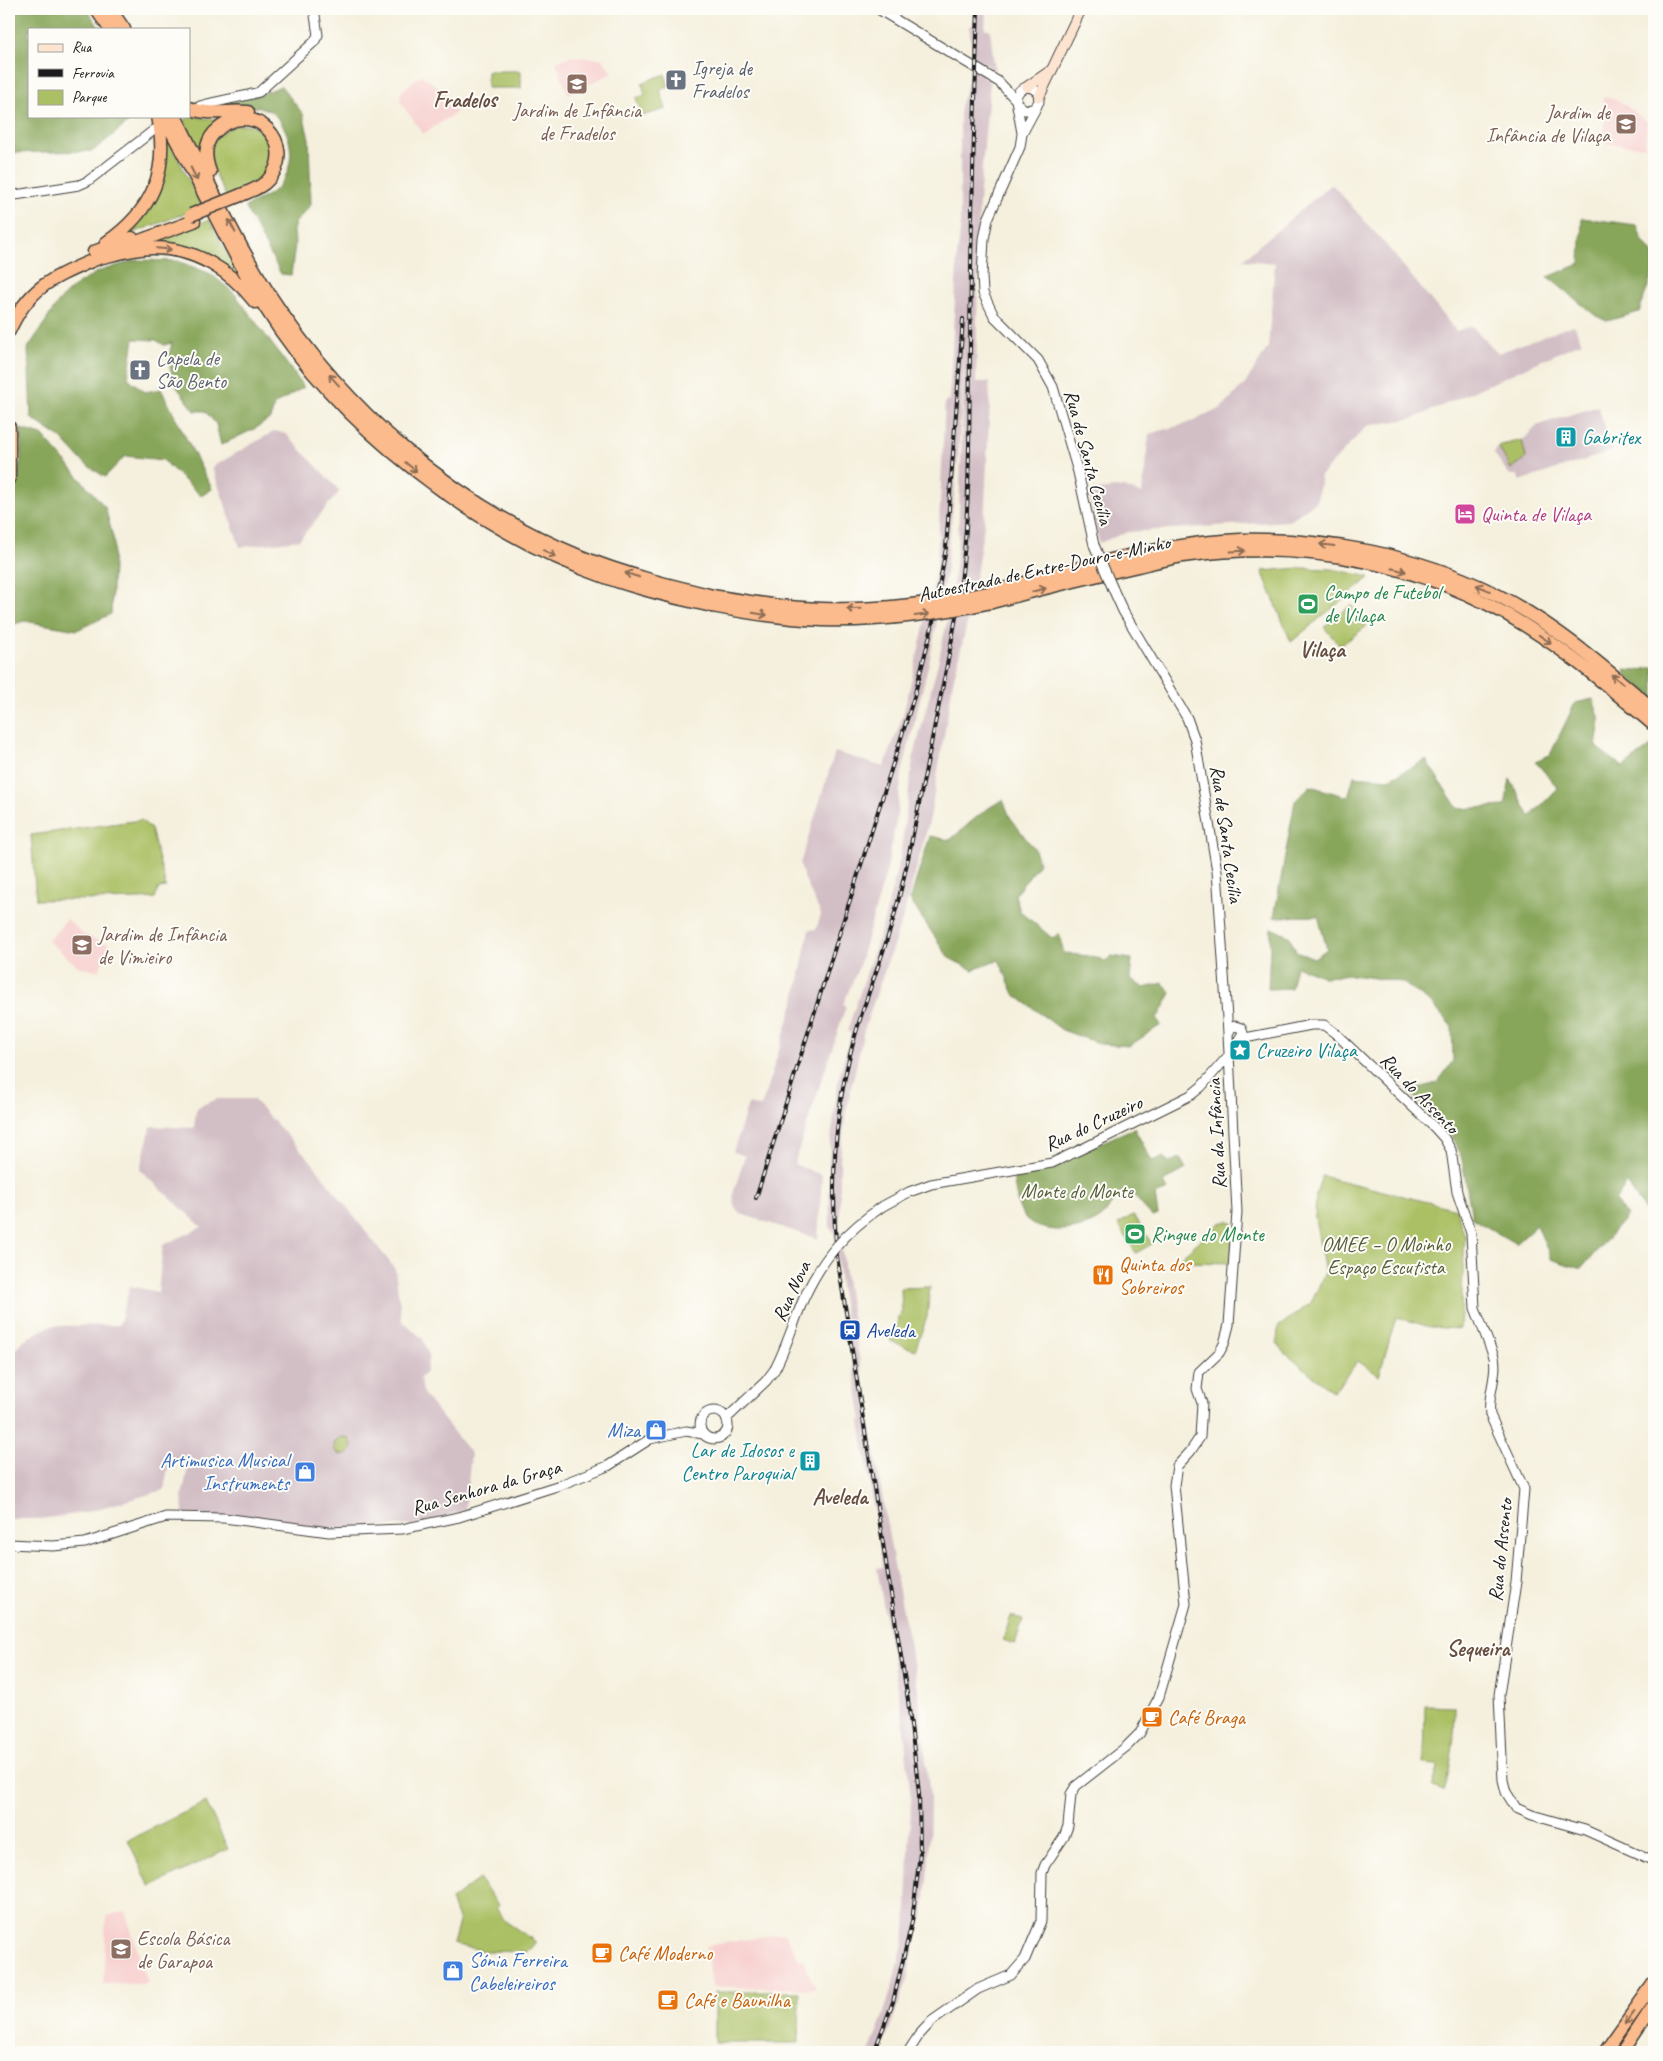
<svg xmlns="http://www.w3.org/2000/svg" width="1663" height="2061" viewBox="0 0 1663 2061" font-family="Caveat,sans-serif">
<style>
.built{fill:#f7d0cf}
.industrial{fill:#d2bec5}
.green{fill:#abc065;stroke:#646e40}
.forest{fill:#88a65a;stroke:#52613b}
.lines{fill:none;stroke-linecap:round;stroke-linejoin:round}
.tertiary-casing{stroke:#3d3c39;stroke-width:11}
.secondary-casing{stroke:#3d3c39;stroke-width:12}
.motorway-casing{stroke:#3d3c39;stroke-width:15}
.tertiary{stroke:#fff;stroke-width:9}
.secondary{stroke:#fde4d1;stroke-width:10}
.motorway{stroke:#fbbb8c;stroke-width:12}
.rail-casing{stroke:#1c1c1c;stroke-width:4}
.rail{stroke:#fdfcf7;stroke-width:2;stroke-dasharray:5.5;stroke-linecap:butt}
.tertiary-bridge-casing{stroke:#3d3c39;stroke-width:11;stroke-linecap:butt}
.motorway-bridge-casing{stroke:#3d3c39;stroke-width:15;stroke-linecap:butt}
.tertiary-bridge{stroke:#fff;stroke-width:9}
.motorway-bridge{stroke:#fbbb8c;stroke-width:12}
.oneway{stroke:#8c6c54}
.labels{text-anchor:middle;stroke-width:4;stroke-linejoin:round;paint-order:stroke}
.worship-label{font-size:20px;fill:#5b616d;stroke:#fdfcf7;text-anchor:start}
.education-label{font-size:20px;fill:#785e54;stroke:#fdfcf7;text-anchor:start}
.culture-label{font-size:20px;fill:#0d838f;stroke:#fdfcf7;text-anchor:start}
.street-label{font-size:20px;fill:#1c1c1c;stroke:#fdfcf7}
.hotel-label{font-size:20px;fill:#b23c85;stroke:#fdfcf7;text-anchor:start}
.leisure-label{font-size:20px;fill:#27864d;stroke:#fdfcf7;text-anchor:start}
.park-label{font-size:20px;fill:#555e39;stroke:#fdfcf7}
.food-label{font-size:20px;fill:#c56008;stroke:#fdfcf7;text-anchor:start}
.transit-label{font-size:20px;fill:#164399;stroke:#fdfcf7;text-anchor:start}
.shop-label{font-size:20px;fill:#366cbe;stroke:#fdfcf7;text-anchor:end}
.quarter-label{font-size:22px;font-weight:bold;fill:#674e42;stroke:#fdfcf7}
</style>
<rect width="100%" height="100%" fill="#fdfcf7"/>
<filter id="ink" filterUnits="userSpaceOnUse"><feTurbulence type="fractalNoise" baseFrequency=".02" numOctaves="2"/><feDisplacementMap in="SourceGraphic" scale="10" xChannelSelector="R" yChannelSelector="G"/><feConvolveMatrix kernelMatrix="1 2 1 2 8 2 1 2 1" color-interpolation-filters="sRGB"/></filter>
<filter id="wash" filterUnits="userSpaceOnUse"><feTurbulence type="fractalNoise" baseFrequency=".0096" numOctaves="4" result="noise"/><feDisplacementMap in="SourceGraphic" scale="20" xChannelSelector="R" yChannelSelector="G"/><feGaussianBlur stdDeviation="1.12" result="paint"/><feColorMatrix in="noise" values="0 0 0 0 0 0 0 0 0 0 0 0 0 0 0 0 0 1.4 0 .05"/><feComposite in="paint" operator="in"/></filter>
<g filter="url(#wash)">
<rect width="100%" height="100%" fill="#f5f0dd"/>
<path class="built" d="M571 56 602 59 613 73 568 94 556 62Z
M421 75 441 89 454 102 451 104 456 113 423 134 401 103 400 98 402 91Z
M1603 97 1618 100 1647 121 1645 147 1603 143 1605 119Z
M67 919 83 934 110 945 99 971 78 966 48 941Z
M125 1911 148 1983 143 1985 103 1984 106 1916Z
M785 1933 799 1960 802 1959 816 1989 712 1987 706 1946Z"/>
<path class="industrial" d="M975 9H986L985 29H990L995 71 983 62V77L990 81 979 201 976 382H989L990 399 984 525 970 611 953 682 930 818 904 914 864 1030 846 1111 840 1160V1232L845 1273 893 1560 918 1688 930 1798 929 1857 923 1918H919L907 1981 881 2052H869L882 2019 895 1978 906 1930 911 1800 903 1720 877 1568 882 1567 879 1540 860 1421 862 1420 840 1285 834 1232 830 1228 829 1157 838 1081 851 1033 847 1031 883 924 900 858 913 759 938 663 951 603 958 539 965 352 958 456 946 572 930 658 902 773 896 822 887 869 859 966 843 1005 846 1006 794 1164 822 1175 818 1239 741 1214 738 1211 734 1206 733 1194 745 1156 733 1152 748 1104 761 1107 795 999 809 930 816 929 821 915 803 875 800 864 835 752 884 767 903 716 932 593 937 565 945 401 949 400 957 266 956 265 960 232V106L972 71 973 56 969 26 974 25Z
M1332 184 1387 246 1456 331 1472 326 1498 353 1574 325 1582 342 1415 418 1367 426 1321 475 1317 501 1289 521 1128 532 1099 543 1089 491 1124 487 1142 494 1149 434 1185 424 1220 409 1245 384 1268 347 1275 263 1242 260Z
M1598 406 1613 451 1520 481 1517 475H1509L1494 453 1498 446 1519 442 1525 438 1538 425Z
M275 431 286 434 340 491 299 540 240 547 212 467Z
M217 1099H253L311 1161 395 1269 402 1321 423 1339 429 1355 426 1372 420 1378 424 1395 471 1454 465 1510 417 1525 328 1529 183 1514 182 1496 189 1463 169 1462 164 1490 83 1513 41 1519H9V1359L24 1340 50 1326 119 1325 130 1286 158 1292 163 1245 202 1227 140 1170 151 1126 194 1128 196 1111 200 1106Z"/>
<path class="green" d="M487 71H521V88H487Z
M665 74 669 87 660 90 666 109 642 116 636 98 645 95 642 83Z
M192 116 209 119 233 116 200 152 184 120Z
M236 125C241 125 248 124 252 126 278 136 278 161 261 179 254 188 237 193 227 198 219 181 202 156 216 138 220 132 230 128 236 125Z
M168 138 202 207 125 236 133 231 145 214 164 141Z
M209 220 243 284 228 270 142 245Z
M1522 440 1526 458 1511 469 1498 446Z
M1300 568 1332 569 1370 577 1291 642 1262 571Z
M1351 605 1367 626 1340 646 1324 627Z
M141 820 151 829 166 887 159 888 155 898C115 901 76 899 36 900L31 835Z
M1322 1176 1456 1209 1465 1237 1460 1329 1430 1327 1396 1317 1379 1376 1358 1361 1333 1392 1285 1353 1277 1343 1278 1327 1311 1303 1325 1273 1315 1218 1316 1194Z
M1133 1215 1152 1244 1136 1253 1118 1224Z
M1228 1221 1233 1223 1231 1263 1179 1262 1182 1256 1220 1223Z
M930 1287 927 1317 915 1350 890 1341 902 1310 901 1288Z
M334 1446a9 9 0 1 1 18 0a9 9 0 1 1-18 0Z
M1011 1616 1023 1619 1015 1644 1003 1640Z
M1425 1705 1455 1706C1455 1736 1452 1763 1444 1792L1432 1788 1438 1768 1437 1765 1424 1764Z
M206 1802 228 1849 150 1887 128 1840Z
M479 1879 499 1906 496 1908 505 1921 536 1942 527 1952 484 1951 453 1944 459 1922 451 1900Z
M715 1992H800L799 2043H715Z"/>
<path class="forest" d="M9 9H87L100 29H29V116H136L93 151 9 153Z
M281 86 303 114 309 139 311 205 294 224 295 245 291 275 281 274 245 207C254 202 267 197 275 190 297 170 295 135 274 114 265 105 242 106 230 107L232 102 262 94Z
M1582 218 1637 225 1642 240 1652 253 1654 269 1639 312 1607 321 1596 316 1548 277 1580 264Z
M136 260 178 261 211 274 234 293 304 387 274 405 271 418 256 428 221 445 216 424 205 411H195L173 382 168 359 172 343 164 345 156 340 134 339 128 378 145 392 161 389 212 489 201 496 163 460 125 456 105 477 84 463 61 438 31 418 28 348 59 301 72 288 97 272Z
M21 429 42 435 105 507 114 541 111 614 77 630 24 621 9 626V507L21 460Z
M1654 667V700L1626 675 1625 670 1636 671Z
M1593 699 1600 720 1596 747 1623 767 1651 746 1654 748V1206L1645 1211 1627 1183 1615 1201 1627 1216 1581 1269 1551 1259 1537 1225 1516 1244 1472 1218 1462 1159 1452 1135 1408 1091 1437 1083 1453 1061 1452 1027 1431 1003 1402 982 1353 975 1324 977 1296 966 1291 988 1268 989 1271 928 1289 936 1296 951 1314 958 1327 949 1318 916 1274 917 1295 801 1310 786 1348 797 1354 776 1389 779 1426 760 1458 809 1505 806 1510 779 1530 817 1558 788 1535 761 1550 755 1575 703Z
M1003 800 1010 817 1027 840 1034 847 1039 863 1015 895 1020 911 1052 938 1059 934 1064 953 1096 957 1105 961 1112 956 1132 959 1130 979 1144 988 1163 983 1171 993 1157 1019 1161 1025 1129 1046 1101 1044 1062 1030 1014 994 999 960 973 970 949 958 910 900 930 836 950 840C967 826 983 809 1003 800Z
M1134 1128 1152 1161 1163 1157 1169 1162 1180 1158 1186 1169 1163 1182 1168 1190 1155 1195 1158 1215 1152 1217 1132 1193C1121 1195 1114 1199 1108 1209 1106 1212 1104 1216 1101 1218 1080 1233 1035 1237 1021 1212 1016 1202 1015 1186 1013 1175L1051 1165Z"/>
</g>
<g filter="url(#ink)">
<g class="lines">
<g class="tertiary-casing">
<path id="tertiary" d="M878 9 999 82 1016 100
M1018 104 1025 110 1033 109 1039 102 1038 93C1030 83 1017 87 1016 100L1022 133
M200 106C220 100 240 98 259 92L314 42 318 35 314 9
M1037 106 1022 134 1020 147 988 219 984 239 982 276 983 293 994 316 1038 360 1053 387 1078 472 1094 545
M9 196 79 185 88 181 154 130
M1113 589 1123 611 1187 718 1195 740 1217 871 1228 1033
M1240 1039 1311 1025H1324L1335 1033 1435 1128 1444 1138 1451 1150 1457 1192 1471 1233 1475 1308 1494 1357C1498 1376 1487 1395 1490 1415L1524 1489 1516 1582 1499 1695 1503 1780 1506 1792 1516 1808 1532 1815 1585 1830 1654 1861
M883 1206 909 1192 931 1184 1052 1163 1086 1147 1191 1095 1201 1087 1229 1055 1243 1033 1241 1028 1235 1026 1231 1028 1228 1034
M700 1425a14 14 0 1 1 28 0a14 14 0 1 1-28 0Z
M727 1418 766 1381 775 1369
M9 1544 53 1546 85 1543 166 1517 224 1518 329 1532 402 1529 459 1517 560 1485 608 1466 650 1439 686 1431 703 1434
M908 2052 919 2035 932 2021 978 1989 1011 1975 1025 1959 1041 1921 1042 1873 1045 1865 1064 1837 1068 1826 1071 1794 1076 1786 1126 1747 1140 1733 1159 1697 1186 1604 1174 1485 1177 1466 1190 1452 1200 1437 1202 1403 1197 1389 1199 1372 1219 1353 1224 1344 1229 1325 1237 1212 1228 1034"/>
</g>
<g class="secondary-casing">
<path id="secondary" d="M1027 87 1052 70
M1039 97 1081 9"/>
</g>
<g class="motorway-casing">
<path id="motorway" d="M96 9 110 29
M110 9 124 29
M189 108C208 116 228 110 248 112
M163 116C199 179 227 246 265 307 340 427 475 531 608 578 642 590 677 598 712 606
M175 116C206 176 234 240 271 297 345 411 453 504 579 556 623 574 668 585 713 596
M210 172C205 159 204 144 214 133 252 94 300 145 268 180 261 188 250 191 241 195
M106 243C153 210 169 173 158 116
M126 246 194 221
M94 252 132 238
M99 258C116 254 135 248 153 248 195 248 230 270 255 302
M9 331C31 282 59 276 105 255
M9 427V478
M989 593C1068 571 1158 543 1240 540 1326 538 1416 555 1493 593 1552 622 1604 667 1654 710
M992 602C1040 589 1089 577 1138 566 1155 562 1173 557 1190 555 1304 539 1429 564 1526 626 1572 655 1613 690 1654 725
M1605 2052 1654 1983
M1623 2052 1654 2005"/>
</g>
<use href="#tertiary" class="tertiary"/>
<use href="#secondary" class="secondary"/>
<use href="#motorway" class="motorway"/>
<g class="rail-casing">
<path id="rail" d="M756 1198 914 697 932 627 946 548 963 319
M874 2052 893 2002 912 1922 920 1853 919 1793 908 1700 837 1256C830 1180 834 1109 855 1036 867 993 885 952 896 909 910 858 918 806 929 754 938 708 948 663 956 617 971 527 969 436 970 345 971 233 974 121 978 9"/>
</g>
<use href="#rail" class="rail"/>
<g class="tertiary-bridge-casing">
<path id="tertiary-bridge" d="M1094 545 1113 589
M775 1369C787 1346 794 1321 804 1298 823 1257 846 1231 883 1206"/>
</g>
<g class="motorway-bridge-casing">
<path id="motorway-bridge" d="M191 215 241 195
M713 596C750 602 786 608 823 609 879 611 934 603 989 593
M712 606C749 613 785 619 822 620 879 622 936 614 992 602"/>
</g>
<use href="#tertiary-bridge" class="tertiary-bridge"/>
<use href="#motorway-bridge" class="motorway-bridge"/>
</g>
<defs><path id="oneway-shaft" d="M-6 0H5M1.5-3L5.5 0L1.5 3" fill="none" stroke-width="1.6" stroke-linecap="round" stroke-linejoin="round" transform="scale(1.25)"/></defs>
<g class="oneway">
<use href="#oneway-shaft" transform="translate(194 174) rotate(63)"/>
<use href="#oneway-shaft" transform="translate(232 226) rotate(-117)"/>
<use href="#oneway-shaft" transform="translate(164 249) rotate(5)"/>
<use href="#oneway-shaft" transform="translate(334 380) rotate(-132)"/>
<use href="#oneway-shaft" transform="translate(411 467) rotate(40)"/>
<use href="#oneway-shaft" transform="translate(1327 545) rotate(-173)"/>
<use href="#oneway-shaft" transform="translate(1238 551) rotate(-3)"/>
<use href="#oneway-shaft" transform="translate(549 553) rotate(26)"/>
<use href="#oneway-shaft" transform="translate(1399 570) rotate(14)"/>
<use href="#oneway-shaft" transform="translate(632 575) rotate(-162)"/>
<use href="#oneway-shaft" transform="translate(1483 588) rotate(-157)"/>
<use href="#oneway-shaft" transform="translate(1039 590) rotate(-14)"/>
<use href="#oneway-shaft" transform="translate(854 609) rotate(179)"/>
<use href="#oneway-shaft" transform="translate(760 614) rotate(9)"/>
<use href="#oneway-shaft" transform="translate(922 615) rotate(-7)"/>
<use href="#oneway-shaft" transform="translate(1545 639) rotate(34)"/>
<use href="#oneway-shaft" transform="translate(1617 679) rotate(-141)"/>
<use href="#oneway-shaft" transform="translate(1630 2018) rotate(126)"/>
</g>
</g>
<defs>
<g id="church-square" transform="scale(1.125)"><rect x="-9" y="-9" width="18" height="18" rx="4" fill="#6b7280" stroke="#fdfcf7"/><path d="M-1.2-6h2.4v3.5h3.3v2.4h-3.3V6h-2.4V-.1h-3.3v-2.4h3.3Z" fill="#fff"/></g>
<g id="school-square" transform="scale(1.125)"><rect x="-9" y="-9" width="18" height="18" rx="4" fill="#8d6e63" stroke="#fdfcf7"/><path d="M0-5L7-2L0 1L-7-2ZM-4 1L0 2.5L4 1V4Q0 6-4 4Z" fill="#fff"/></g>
<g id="building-square" transform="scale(1.125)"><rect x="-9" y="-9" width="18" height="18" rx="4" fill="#0f9aa8" stroke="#fdfcf7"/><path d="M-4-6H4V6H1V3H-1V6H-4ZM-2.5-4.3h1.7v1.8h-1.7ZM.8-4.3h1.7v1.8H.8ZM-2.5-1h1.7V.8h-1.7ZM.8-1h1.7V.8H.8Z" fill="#fff"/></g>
<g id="hotel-square" transform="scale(1.125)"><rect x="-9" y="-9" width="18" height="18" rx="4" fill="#d1479c" stroke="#fdfcf7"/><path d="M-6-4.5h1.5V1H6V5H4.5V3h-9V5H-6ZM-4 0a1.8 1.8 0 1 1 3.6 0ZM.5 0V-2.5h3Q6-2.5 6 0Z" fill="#fff"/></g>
<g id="stadium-square" transform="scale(1.125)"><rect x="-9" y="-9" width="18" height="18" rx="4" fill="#2e9e5b" stroke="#fdfcf7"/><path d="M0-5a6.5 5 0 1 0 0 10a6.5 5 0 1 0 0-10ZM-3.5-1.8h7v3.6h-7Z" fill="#fff"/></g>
<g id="sight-square" transform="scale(1.125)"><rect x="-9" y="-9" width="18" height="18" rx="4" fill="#0f9aa8" stroke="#fdfcf7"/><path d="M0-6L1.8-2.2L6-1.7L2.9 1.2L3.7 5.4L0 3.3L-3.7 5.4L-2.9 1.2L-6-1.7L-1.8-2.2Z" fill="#fff"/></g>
<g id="restaurant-square" transform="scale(1.125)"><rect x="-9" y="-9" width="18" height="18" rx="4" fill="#e8710a" stroke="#fdfcf7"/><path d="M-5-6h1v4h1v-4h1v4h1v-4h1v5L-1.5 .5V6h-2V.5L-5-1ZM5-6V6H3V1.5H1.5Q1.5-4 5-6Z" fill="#fff"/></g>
<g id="station-square" transform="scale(1.125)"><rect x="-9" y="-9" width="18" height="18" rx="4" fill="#1a4fb4" stroke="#fdfcf7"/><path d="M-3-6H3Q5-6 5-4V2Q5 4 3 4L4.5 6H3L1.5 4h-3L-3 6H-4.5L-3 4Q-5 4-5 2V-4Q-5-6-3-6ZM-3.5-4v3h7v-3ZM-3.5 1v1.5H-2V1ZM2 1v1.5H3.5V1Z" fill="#fff"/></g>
<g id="shop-square" transform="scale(1.125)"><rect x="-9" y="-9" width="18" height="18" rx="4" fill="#3f7fe0" stroke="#fdfcf7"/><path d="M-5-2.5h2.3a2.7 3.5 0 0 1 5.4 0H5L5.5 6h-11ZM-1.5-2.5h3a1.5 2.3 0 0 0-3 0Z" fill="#fff"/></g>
<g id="cafe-square" transform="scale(1.125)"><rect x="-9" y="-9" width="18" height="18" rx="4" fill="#e8710a" stroke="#fdfcf7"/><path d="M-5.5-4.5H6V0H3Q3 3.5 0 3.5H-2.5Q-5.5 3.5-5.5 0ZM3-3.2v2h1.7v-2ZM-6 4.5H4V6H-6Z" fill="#fff"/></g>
</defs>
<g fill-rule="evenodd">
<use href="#church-square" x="676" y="80"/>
<use href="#school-square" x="577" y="84"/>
<use href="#school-square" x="1626" y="124"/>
<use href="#church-square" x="140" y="370"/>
<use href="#building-square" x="1566" y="437"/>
<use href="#hotel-square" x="1465" y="514"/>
<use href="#stadium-square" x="1308" y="604"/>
<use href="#school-square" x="82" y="945"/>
<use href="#sight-square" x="1240" y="1050"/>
<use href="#stadium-square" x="1135" y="1234"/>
<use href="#restaurant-square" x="1103" y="1275"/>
<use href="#station-square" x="850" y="1330"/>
<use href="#shop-square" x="656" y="1430"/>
<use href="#building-square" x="810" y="1461"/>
<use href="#shop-square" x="305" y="1472"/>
<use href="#cafe-square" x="1152" y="1717"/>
<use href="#school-square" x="121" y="1949"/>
<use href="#cafe-square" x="602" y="1953"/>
<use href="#shop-square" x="453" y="1971"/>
<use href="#cafe-square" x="668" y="2000"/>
</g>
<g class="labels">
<g class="worship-label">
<text x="692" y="75">Igreja de<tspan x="692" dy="23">Fradelos</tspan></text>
<text x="156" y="365">Capela de<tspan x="156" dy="23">São Bento</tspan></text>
</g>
<g class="education-label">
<text x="577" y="117" text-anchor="middle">Jardim de Infância<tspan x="577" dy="23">de Fradelos</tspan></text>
<text x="1610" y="119" text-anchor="end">Jardim de<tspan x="1610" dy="23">Infância de Vilaça</tspan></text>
<text x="98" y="941">Jardim de Infância<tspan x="98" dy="23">de Vimieiro</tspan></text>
<text x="137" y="1945">Escola Básica<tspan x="137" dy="23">de Garapoa</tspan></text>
</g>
<g class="culture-label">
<text x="1582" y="444">Gabritex</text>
<text x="1256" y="1057">Cruzeiro Vilaça</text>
<text x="794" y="1457" text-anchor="end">Lar de Idosos e<tspan x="794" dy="23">Centro Paroquial</tspan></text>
</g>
<g class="street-label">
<text transform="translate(1089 457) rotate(75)" y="7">Rua de Santa Cecília</text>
<text transform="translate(1044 568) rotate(-12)" y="7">Autoestrada de Entre-Douro-e-Minho</text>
<text transform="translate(1227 834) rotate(82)" y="7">Rua de Santa Cecília</text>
<text transform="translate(1420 1093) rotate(46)" y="7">Rua do Assento</text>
<text transform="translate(1093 1123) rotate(-25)" y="7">Rua do Cruzeiro</text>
<text transform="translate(1216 1134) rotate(-93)" y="7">Rua da Infância</text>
<text transform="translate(791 1291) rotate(-65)" y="7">Rua Nova</text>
<text transform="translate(486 1487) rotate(-16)" y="7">Rua Senhora da Graça</text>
<text transform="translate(1500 1550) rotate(-84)" y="7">Rua do Assento</text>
</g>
<g class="hotel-label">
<text x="1481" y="521">Quinta de Vilaça</text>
</g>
<g class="leisure-label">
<text x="1324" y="599">Campo de Futebol<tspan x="1324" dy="23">de Vilaça</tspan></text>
<text x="1151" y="1241">Ringue do Monte</text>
</g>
<g class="park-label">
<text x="1077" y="1198">Monte do Monte</text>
<text x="1386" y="1251">OMEE – O Moinho<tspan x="1386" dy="23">Espaço Escutista</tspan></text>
</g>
<g class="food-label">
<text x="1119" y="1271">Quinta dos<tspan x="1119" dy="23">Sobreiros</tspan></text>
<text x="1168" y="1724">Café Braga</text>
<text x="618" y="1960">Café Moderno</text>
<text x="684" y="2007">Café e Baunilha</text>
</g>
<g class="transit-label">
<text x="866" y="1337">Aveleda</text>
</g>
<g class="shop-label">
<text x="640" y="1437">Miza</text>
<text x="289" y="1467">Artimusica Musical<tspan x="289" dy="23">Instruments</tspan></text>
<text x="469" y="1967" text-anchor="start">Sónia Ferreira<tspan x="469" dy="23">Cabeleireiros</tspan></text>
</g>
<g class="quarter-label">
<text x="465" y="107">Fradelos</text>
<text x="1322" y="657">Vilaça</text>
<text x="840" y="1504">Aveleda</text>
<text x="1478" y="1656">Sequeira</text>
</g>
</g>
<rect width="1663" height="2061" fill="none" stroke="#fdfcf7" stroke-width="30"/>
<rect x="28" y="28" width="162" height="90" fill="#fdfcf7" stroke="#a3a29f"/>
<rect x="38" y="44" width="25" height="8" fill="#fde4d1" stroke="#a3a29f"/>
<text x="72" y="52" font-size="15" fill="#1c1c1c">Rua</text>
<rect x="38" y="69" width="25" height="8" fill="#1c1c1c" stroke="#a3a29f"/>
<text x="72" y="78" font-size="15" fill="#1c1c1c">Ferrovia</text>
<rect x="38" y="90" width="25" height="15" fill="#abc065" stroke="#a3a29f"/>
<text x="72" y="102" font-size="15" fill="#1c1c1c">Parque</text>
</svg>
